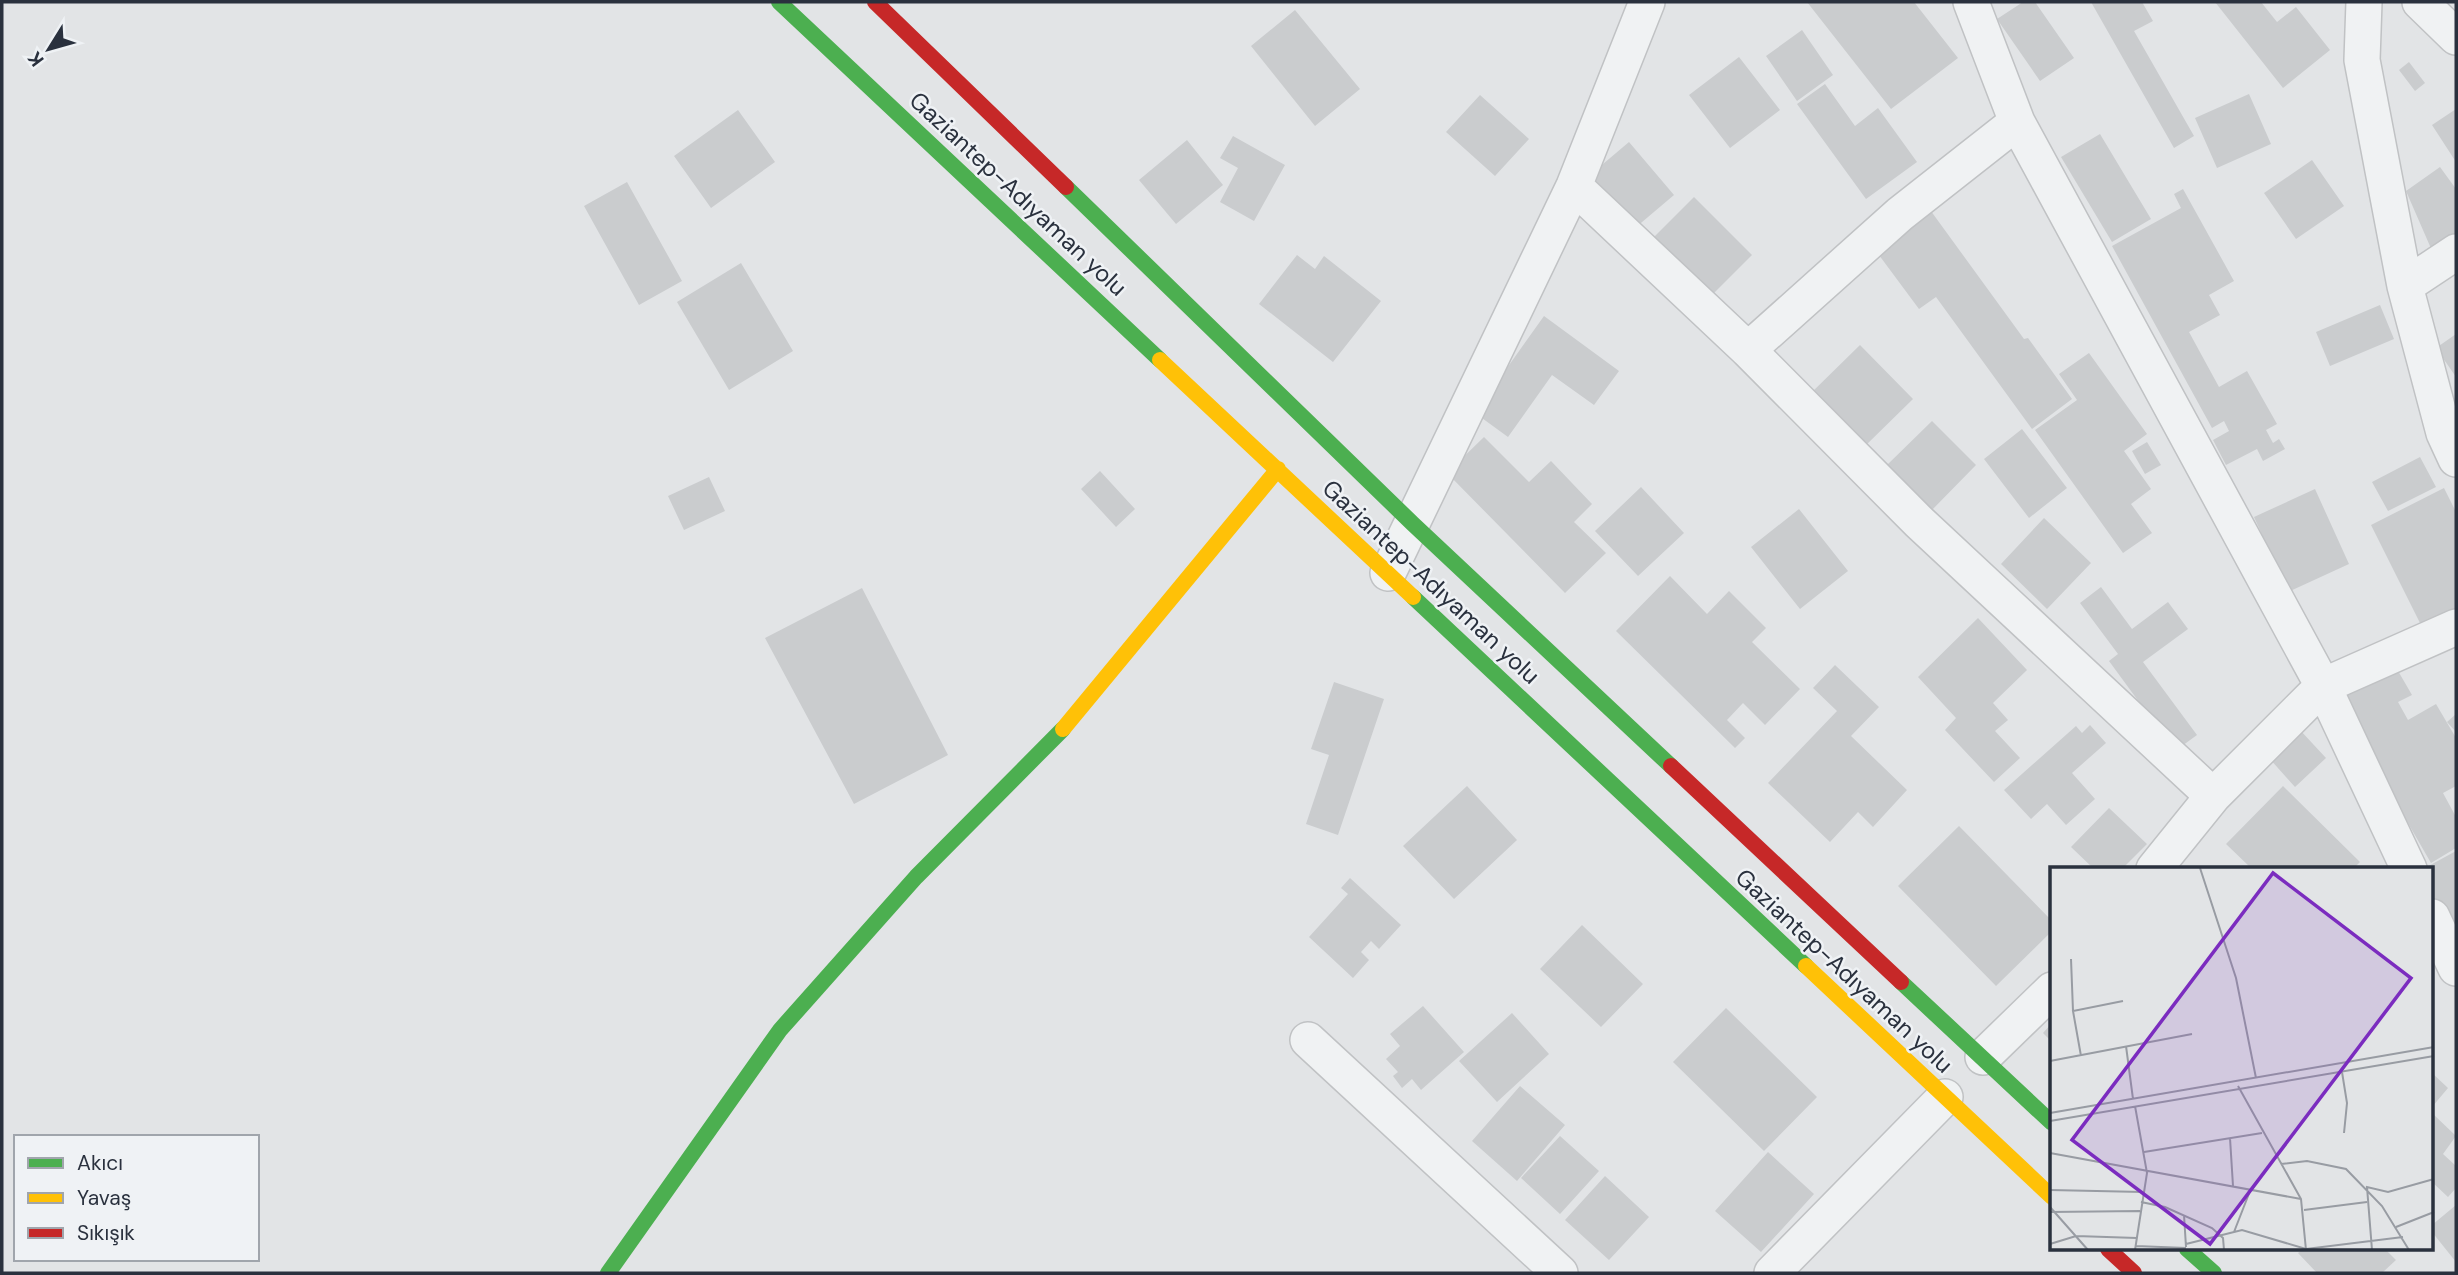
<svg xmlns="http://www.w3.org/2000/svg" width="2458" height="1275" viewBox="0 0 2458 1275" font-family="'DM Sans',sans-serif">
<style>
.building{fill:#caccce}
.lines{fill:none;stroke-linecap:round;stroke-linejoin:round}
.street-casing{stroke:#c0c2c4;stroke-width:38}
.street{stroke:#f0f2f3;stroke-width:35}
.fast{stroke:#4caf50;stroke-width:16}
.slow{stroke:#ffc107;stroke-width:16}
.jam{stroke:#c62828;stroke-width:16}
.labels{text-anchor:middle;stroke-width:5;stroke-linejoin:round;paint-order:stroke}
.street-label{font-size:24px;fill:#2a313e;stroke:#eff2f5}
.inset-road{fill:none;stroke:#989ca3;stroke-width:2}
.view{fill:#7b2cbf;fill-opacity:0.15;stroke:#7b2cbf;stroke-width:3.5}
.inset-edge{fill:none;stroke:#2a313e;stroke-width:3.5}
</style>
<rect width="100%" height="100%" fill="#e2e4e6"/>
<path class="building" d="M1807 2H1914L1958 58 1891 109Z
M2023 2H2035L2074 58 2040 81 1997 19Z
M2091 2H2142L2153 21 2134 31 2194 136 2174 148Z
M2215 2H2261L2277 22 2296 7 2330 50 2283 88Z
M1295 10 1360 89 1315 126 1251 46Z
M1802 30 1833 75 1797 101 1766 56Z
M1739 57 1780 110 1730 148 1689 95Z
M2409 62 2425 83 2415 91 2399 70Z
M1825 84 1855 126 1878 108 1917 162 1866 199 1797 104Z
M2249 94 2271 144 2217 168 2195 118Z
M1480 95 1529 139 1495 176 1446 132Z
M2456 109V162L2432 125Z
M738 110 775 162 711 208 674 156Z
M2100 134 2151 219 2112 242 2061 157Z
M1233 136 1285 165 1254 221 1220 202 1238 168 1220 158Z
M1187 140 1223 185 1176 224 1139 180Z
M1629 142 1674 195 1635 228 1590 175Z
M2312 160 2344 206 2296 239 2264 193Z
M2440 167 2456 189V237L2433 253 2406 191Z
M627 182 682 281 639 305 584 206Z
M2183 189 2234 281 2209 295 2220 315 2189 332 2219 387 2247 371 2277 424 2266 430 2273 443 2279 439 2285 449 2263 461 2257 449 2226 465 2213 440 2229 431 2224 421 2212 428 2112 246 2181 208 2174 194Z
M1694 197 1752 255 1710 297 1652 239Z
M1928 207 2024 339 2028 338 2072 399 2032 429 1936 297 1919 309 1873 247Z
M1297 255 1315 269 1324 256 1381 301 1333 362 1259 304Z
M741 263 793 351 729 390 677 302Z
M2380 305 2394 339 2330 366 2316 332Z
M1544 316 1619 371 1594 405 1552 375 1508 437 1475 413Z
M2456 334V377L2436 348Z
M1860 345 1913 399 1862 449 1809 395Z
M2089 353 2147 434 2124 451 2151 489 2131 504 2152 533 2123 553 2035 430 2077 400 2059 374Z
M1932 421 1976 465 1931 511 1886 466Z
M2022 429 2067 488 2029 518 1984 459Z
M1484 437 1529 482 1551 461 1592 504 1574 522 1606 553 1565 593 1447 473Z
M2147 442 2161 465 2145 474 2132 451Z
M2420 457 2436 487 2388 511 2372 482Z
M1100 471 1135 509 1116 527 1081 489Z
M709 477 725 511 684 530 668 496Z
M1641 487 1684 533 1638 576 1595 531Z
M2444 488 2456 512V612L2423 629 2371 525Z
M2315 489 2349 564 2288 592 2254 517Z
M1799 509 1848 571 1800 609 1751 547Z
M2044 518 2091 563 2047 609 2001 564Z
M1670 576 1707 614 1729 591 1766 628 1752 642 1800 689 1765 725 1743 703 1727 720 1745 738 1735 748 1616 631Z
M2101 587 2132 629 2168 602 2188 629 2143 662 2197 735 2175 751 2109 661 2118 654 2080 603Z
M862 588 948 755 854 804 765 638Z
M1978 618 2027 670 1993 703 2008 720 1995 731 2020 758 1994 782 1945 730 1956 718 1918 677Z
M2394 664 2412 695 2398 702 2408 720 2436 704 2456 738V786L2443 793 2456 817V848L2431 863 2336 698Z
M1835 665 1879 707 1851 736 1907 790 1873 827 1858 812 1830 842 1768 783 1837 711 1813 688Z
M1334 682 1384 699 1338 835 1306 824 1329 755 1311 749Z
M2456 714V732L2447 722Z
M2090 725 2106 743 2072 773 2095 799 2066 825 2047 804 2031 819 2004 790 2076 726 2082 733Z
M2300 730 2326 758 2295 787 2269 758Z
M1467 786 1517 840 1454 899 1403 846Z
M2283 786 2360 862 2353 869H2252L2226 844Z
M2109 808 2147 844 2122 869H2094L2071 847Z
M1959 826 2052 921V931L1996 986 1898 886Z
M2456 851V939L2432 895V869H2423Z
M1350 878 1401 925 1379 949 1371 941 1361 952 1369 960 1353 978 1309 937 1348 894 1341 888Z
M1582 925 1643 984 1601 1027 1540 969Z
M1423 1006 1464 1052 1421 1090 1412 1079 1402 1088 1393 1076 1398 1072 1386 1059 1400 1046 1390 1034Z
M1726 1008 1817 1097 1764 1151 1673 1062Z
M1512 1013 1549 1054 1497 1102 1459 1061Z
M2052 1023V1042L2043 1033Z
M2432 1073 2448 1088 2432 1107Z
M1520 1086 1565 1125 1517 1181 1472 1141Z
M2432 1113 2456 1136 2443 1154 2456 1166V1188L2448 1197 2432 1182Z
M1560 1136 1599 1171 1560 1214 1521 1178Z
M1768 1152 1814 1194 1761 1252 1715 1211Z
M1605 1176 1649 1217 1609 1260 1565 1220Z
M2456 1205V1262L2432 1232V1225Z
M2303 1249H2385L2396 1260 2382 1273H2317L2298 1253Z"/>
<g class="lines">
<g class="street-casing">
<path id="street" d="M1971 2 2017 122 2323 686 2409 869
M2364 2 2362 60 2405 286 2444 433 2456 459
M2420 2 2456 37
M1574 186 1748 350 1919 522 2213 796
M2405 286 2456 252
M1748 350 1900 214 2017 122
M1388 573 1574 186 1647 2
M2154 869 2213 796 2323 686 2456 627
M2432 917 2456 968
M1308 1040 1560 1273
M1983 1057 2052 990
M1772 1273 1945 1097"/>
</g>
<use href="#street" class="street"/>
<path class="fast" d="M779 2 1160 360
M1066 187 1413 524 1671 766
M1413 597 1806 966
M1901 982 2052 1123
M2187 1249 2214 1273
M608 1273 780 1030 916 877 1063 729"/>
<path class="slow" d="M1160 360 1413 597
M1063 729 1278 469
M1806 966 2052 1197"/>
<path class="jam" d="M875 2 1066 187
M1671 766 1901 982
M2108 1249 2134 1273"/>
</g>
<g class="labels">
<g class="street-label">
<text transform="translate(1018 194) rotate(43)" y="8">Gaziantep-Adıyaman yolu</text>
<text transform="translate(1431 582) rotate(43)" y="8">Gaziantep-Adıyaman yolu</text>
<text transform="translate(1844 971) rotate(43)" y="8">Gaziantep-Adıyaman yolu</text>
</g>
</g>
<g transform="translate(2050 867)">
<rect width="383" height="383" fill="#e2e4e6"/>
<path class="inset-road" d="M150 1 186 111 206 211M21 92 23 144M76 179 83 232M31 189 23 144 73 134M0 194 142 167M292 205 297 236 294 266M188 219 251 332 256 383M85 239 97 306 85 383M0 246 384 180M0 254 384 189M180 271 183 319M94 285 212 266M0 286 251 332M231 297 257 294 296 302 332 339 359 383M0 323 93 325M91 335 115 340 162 361 173 371 174 383M0 340 38 383M254 343 317 335M0 345 90 344M134 348 136 380M346 360 384 345M184 365 200 324M0 377 26 369 87 371M136 377 192 363 256 382 353 370M86 379 136 381M322 383 317 320 338 325 384 312"/>
<path class="view" d="M223 6 361 111 160 377 22 273Z"/>
<rect width="383" height="383" class="inset-edge"/>
</g>
<rect width="2458" height="1275" fill="none" stroke="#2a313e" stroke-width="7"/>
<rect x="14" y="1135" width="245" height="126" fill="#eff2f5" stroke="#a0a5ac" stroke-width="2"/>
<rect x="28" y="1158" width="35" height="10" fill="#4caf50" stroke="#a0a5ac" stroke-width="2"/>
<text x="77" y="1170" font-size="21" fill="#2a313e">Akıcı</text>
<rect x="28" y="1193" width="35" height="10" fill="#ffc107" stroke="#a0a5ac" stroke-width="2"/>
<text x="77" y="1205" font-size="21" fill="#2a313e">Yavaş</text>
<rect x="28" y="1228" width="35" height="10" fill="#c62828" stroke="#a0a5ac" stroke-width="2"/>
<text x="77" y="1240" font-size="21" fill="#2a313e">Sıkışık</text>
<g transform="translate(49 49) rotate(233)" stroke="#eff2f5" stroke-width="5" paint-order="stroke">
<path d="M0-5L12 26L0 18L-12 26Z" fill="#2a313e"/>
<text y="-10" font-size="19" font-weight="bold" text-anchor="middle" fill="#2a313e">K</text>
</g>
</svg>
